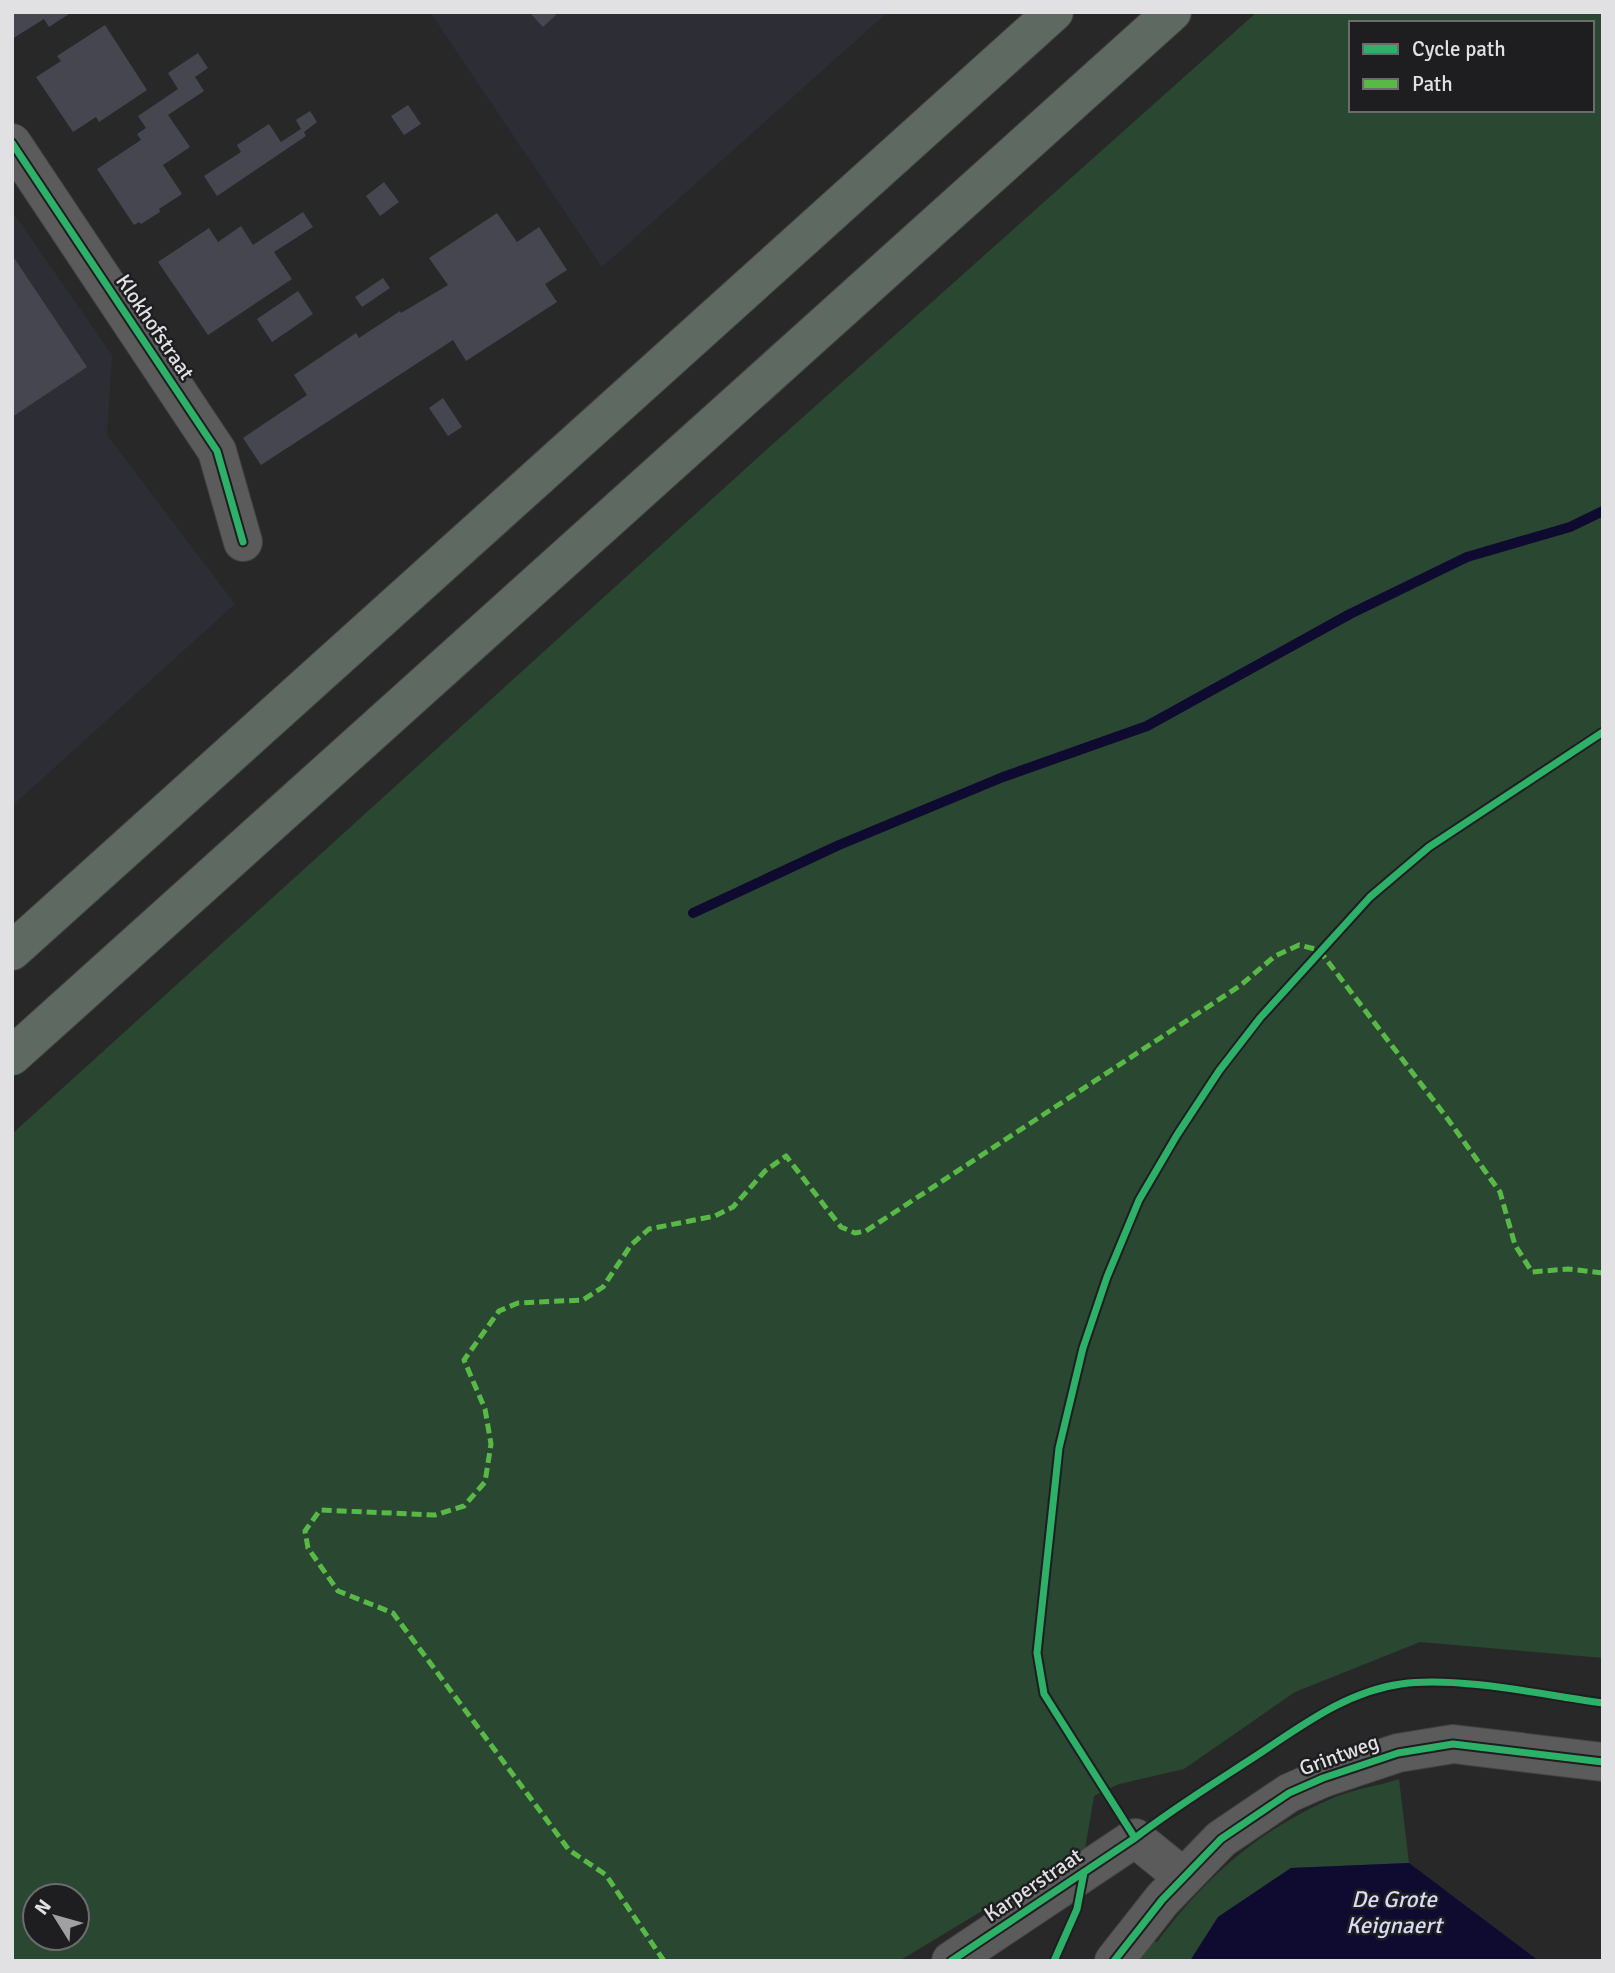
<svg xmlns="http://www.w3.org/2000/svg" width="1615" height="1973" viewBox="0 0 1615 1973" font-family="Signika,sans-serif">
<style>
.built{fill:#2d2e35}
.green{fill:#2a4731;fill-rule:evenodd}
.water{fill:#0f0b30}
.lines{fill:none;stroke-linecap:round;stroke-linejoin:round}
.stream{stroke:#0f0b30;stroke-width:10}
.building{fill:#464650}
.minor-casing{stroke:#434344;stroke-width:40}
.tertiary-casing{stroke:#434344;stroke-width:40}
.motorway-casing{stroke:#434344;stroke-width:40}
.minor{stroke:#5b5b5c;stroke-width:38}
.tertiary{stroke:#5b5b5c;stroke-width:38}
.motorway{stroke:#5e6962;stroke-width:38}
.quiet{stroke:#58b947;stroke-width:5;stroke-dasharray:10 5;stroke-linecap:butt}
.cycleway-casing{stroke:#1e1e21;stroke-width:11}
.cycleway{stroke:#2db169;stroke-width:7}
.labels{text-anchor:middle;stroke-width:5;stroke-linejoin:round;paint-order:stroke}
.street-label{font-size:21px;fill:#e1e1e3;stroke:#1e1e21}
.water-label{font-size:23px;font-style:italic;fill:#d7daf9;stroke:#1e1e21}
</style>
<rect width="100%" height="100%" fill="#282829"/>
<path class="built" d="M430 12H888L602 267Z
M12 211 112 355 107 435 235 604 12 806Z"/>
<path class="green" d="M1257 12H1603V1658L1420 1642 1295 1692 1184 1769 1119 1784 1094 1796 1085 1849 899 1961H12V1134L765 451ZM1351 23H1592V110H1351ZM35 1896H77V1938H35Z
M1399 1779 1409 1863 1291 1868 1218 1917 1190 1961H1138L1149 1941 1157 1942C1206 1877 1257 1831 1333 1798 1353 1789 1378 1786 1399 1779Z"/>
<path class="water" d="M1409 1863 1539 1961H1190L1218 1917 1291 1868Z"/>
<g class="lines">
<path class="stream" d="M693 913 839 845 1003 777 1147 726 1350 614 1467 557 1570 527 1603 511"/>
</g>
<path class="building" d="M12 12H72L49 27 44 19 12 39Z
M529 12H559L543 27Z
M105 25 147 90 99 122 96 117 73 132 36 77 61 61 57 56Z
M198 53 208 68 195 77 204 91 168 115 190 147 163 165 182 194 159 209 160 212 141 224 139 222 134 225 97 169 141 140 137 134 146 128 138 116 178 89 168 73Z
M408 105 421 124 404 135 391 116Z
M310 111 317 122 304 132 306 136 217 196 204 176 241 152 237 145 269 124 281 142 301 129 296 120Z
M384 182 399 202 380 216 366 196Z
M303 212 313 227 274 252 292 279 208 335 158 262 209 228 218 242 241 226 253 245Z
M497 213 517 242 539 227 567 270 545 284 557 302 466 361 453 340 261 465 243 438 307 395 294 375 356 333 359 338 400 311 401 313 448 285 429 258Z
M12 255 87 367 12 417Z
M383 278 390 288 362 307 355 297Z
M298 291 313 314 272 342 257 319Z
M443 398 462 427 448 436 429 408Z"/>
<g class="lines">
<g class="minor-casing">
<path id="minor" d="M12 143 217 451 243 542
M951 1961 1135 1838 1183 1877"/>
</g>
<g class="tertiary-casing">
<path id="tertiary" d="M1114 1961 1162 1900 1221 1839 1289 1793 1323 1778 1398 1753 1453 1744 1603 1762"/>
</g>
<g class="motorway-casing">
<path id="motorway" d="M12 951 1054 12
M12 1056 1172 12"/>
</g>
<use href="#minor" class="minor"/>
<use href="#tertiary" class="tertiary"/>
<use href="#motorway" class="motorway"/>
<path class="quiet" d="M664 1961 606 1875 569 1850 393 1613 338 1591 308 1548 305 1531 320 1510 435 1515 464 1506 485 1482 491 1444 485 1409 464 1360 499 1311 518 1303 583 1300 603 1287 631 1245 649 1229 715 1216 733 1207 765 1171 786 1156 841 1227 855 1233 866 1231 1241 985 1275 956 1299 945 1319 950 1447 1118 1500 1192 1515 1245 1532 1272 1568 1269 1603 1273"/>
<g class="cycleway-casing">
<path id="cycleway" d="M12 143 217 451 243 542
M1135 1838 1044 1694 1037 1653 1059 1448 1083 1348 1107 1277 1139 1200 1177 1135 1219 1071 1260 1018 1370 897 1429 847 1603 732
M951 1961 1135 1838C1170 1811 1208 1787 1245 1763 1294 1732 1342 1692 1401 1684 1459 1676 1544 1695 1603 1703
M1054 1961 1077 1909 1084 1872
M1114 1961 1162 1900 1221 1839 1289 1793 1323 1778 1398 1753 1453 1744 1603 1762"/>
</g>
<use href="#cycleway" class="cycleway"/>
</g>
<g class="labels">
<g class="street-label">
<text transform="translate(155 327) rotate(56)" y="7">Klokhofstraat</text>
<text transform="translate(1339 1755) rotate(-20)" y="7">Grintweg</text>
<text transform="translate(1033 1885) rotate(-34)" y="7">Karperstraat</text>
</g>
<g class="water-label">
<text x="1394" y="1907">De Grote<tspan x="1394" dy="26">Keignaert</tspan></text>
</g>
</g>
<rect width="1615" height="1973" fill="none" stroke="#e1e1e3" stroke-width="28"/>
<rect x="1349" y="21" width="245" height="91" fill="#1e1e21" stroke="#6c6c6f" stroke-width="2"/>
<rect x="1363" y="44" width="35" height="10" fill="#2db169" stroke="#6c6c6f" stroke-width="2"/>
<text x="1412" y="56" font-size="21" fill="#e1e1e3">Cycle path</text>
<rect x="1363" y="79" width="35" height="10" fill="#58b947" stroke="#6c6c6f" stroke-width="2"/>
<text x="1412" y="91" font-size="21" fill="#e1e1e3">Path</text>
<g transform="translate(56 1917) rotate(307)"><circle r="33" fill="#1e1e21" stroke="#6c6c6f" stroke-width="2"/>
<path d="M0-5L12 26L0 18L-12 26Z" fill="#a0a0a2"/>
<text y="-10" font-size="19" font-weight="bold" text-anchor="middle" fill="#e1e1e3">N</text>
</g>
</svg>
